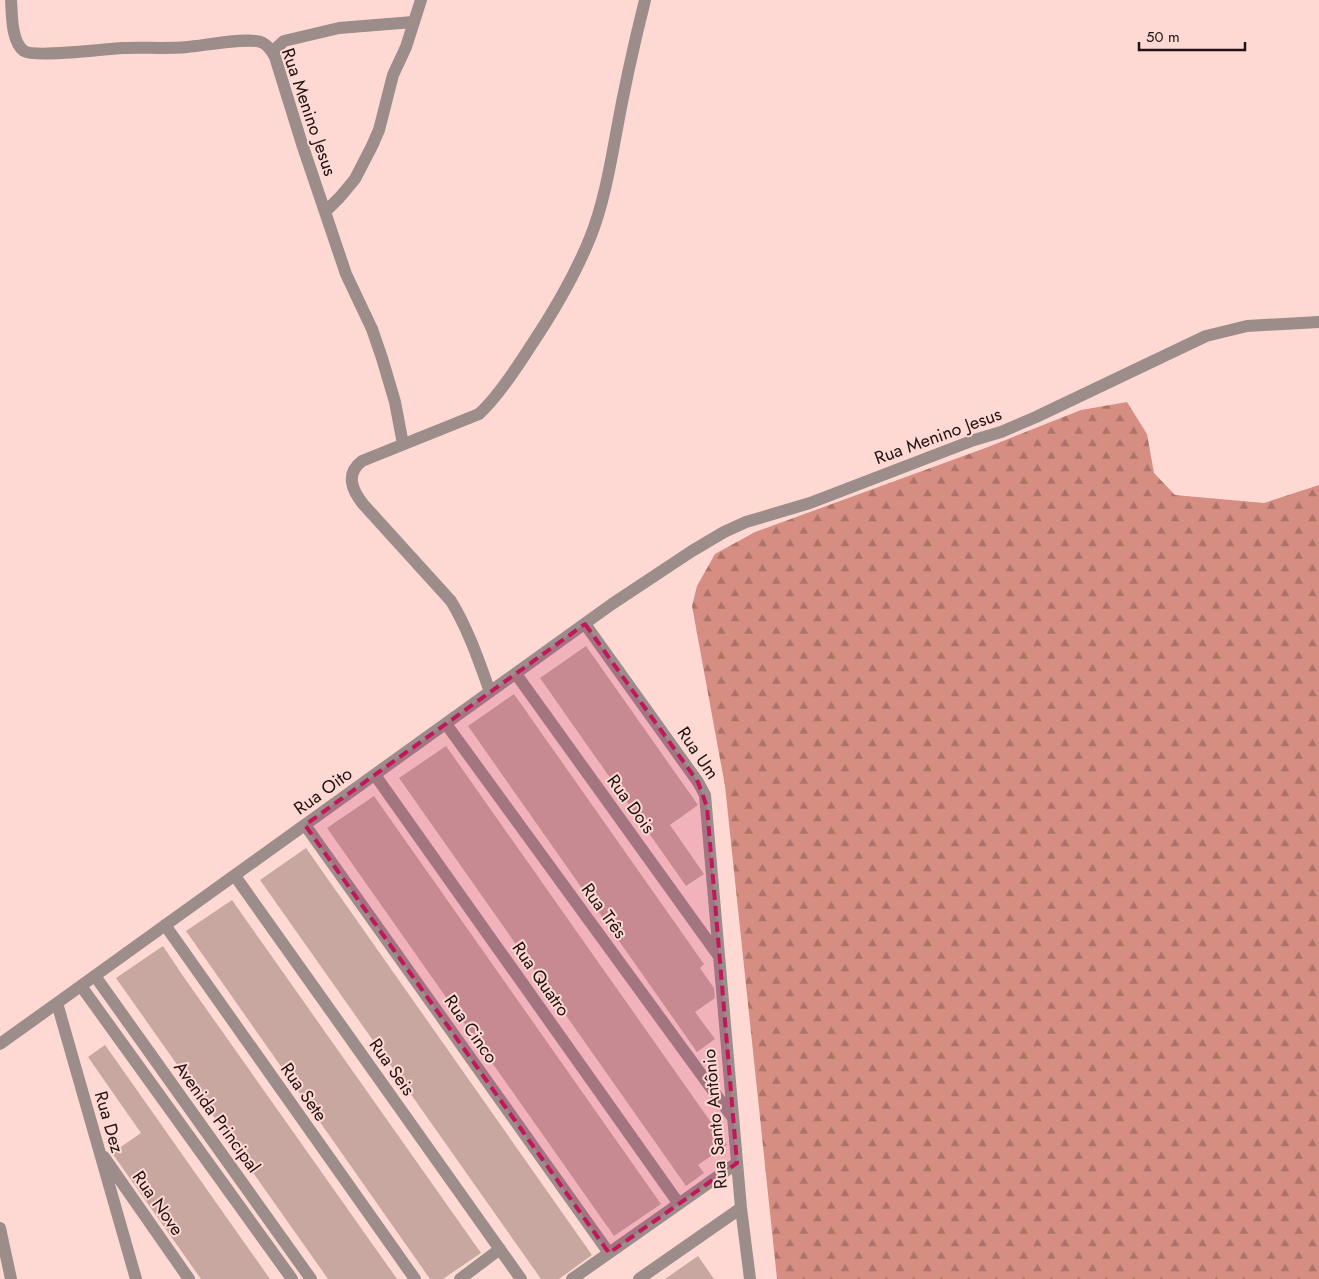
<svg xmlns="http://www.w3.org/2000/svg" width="1319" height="1279" viewBox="0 0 1319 1279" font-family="Jost,sans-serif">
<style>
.forest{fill:url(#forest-firs)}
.building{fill:#c9a7a1}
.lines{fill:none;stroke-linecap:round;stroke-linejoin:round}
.minor{stroke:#9c8c8a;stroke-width:12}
.tertiary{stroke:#9c8c8a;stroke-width:12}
.marked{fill:#c2185b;fill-opacity:0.2;stroke:#c2185b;stroke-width:4;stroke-dasharray:10 6;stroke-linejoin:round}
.labels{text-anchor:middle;stroke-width:4;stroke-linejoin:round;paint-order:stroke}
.street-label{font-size:18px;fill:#1f1211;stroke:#fed9d4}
</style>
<defs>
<pattern id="forest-firs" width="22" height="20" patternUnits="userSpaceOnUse" patternTransform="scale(1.25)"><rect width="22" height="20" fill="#d68e83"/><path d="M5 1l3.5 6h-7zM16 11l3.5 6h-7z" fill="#ad736a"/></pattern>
</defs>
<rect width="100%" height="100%" fill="#fed9d4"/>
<path class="forest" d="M1127 402 1147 434 1154 473 1175 495 1264 503 1319 485V1279H777L725 786 692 606 697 586 715 554 755 532 988 447 1081 410Z"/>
<path class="building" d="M586 646 698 805 670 825 704 874 686 886 540 678Z
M514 694 704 964 700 968 714 988 715 998 695 1012 715 1039 697 1052 468 726Z
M446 746 727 1145 698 1165 704 1173 686 1186 399 778Z
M374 796 661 1204 614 1236 327 828Z
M306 848 592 1255 559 1279H541L260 880Z
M232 900 481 1253 443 1279H430L186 931Z
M163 946 183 976 397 1279H328L116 978Z
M105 1045 115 1059 270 1279H201L112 1153 141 1133 88 1057Z
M698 1256 714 1279H665Z"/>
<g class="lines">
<path class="minor" d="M11 0C12 13 11 42 24 51 35 58 105 49 122 48 144 47 166 49 187 47 203 46 251 36 263 43 269 46 272 52 275 57L302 144 346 274 372 329 382 358 395 402 403 444
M272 52 284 41 339 28 413 22
M325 212 340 197 355 179 372 146 379 130 393 75 406 47 421 0
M585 624 698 782 705 795 741 1208 750 1279
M516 674 718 955
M490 692C479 661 468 629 451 601L363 504C352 490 345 474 362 461L479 414C498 397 518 366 532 344 554 311 575 275 590 238 603 206 610 167 616 134 624 89 634 44 645 0
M446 724 733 1118
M375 775 679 1204
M305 825 609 1253
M235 876 521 1279
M165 925 415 1279
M0 1044 57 1003
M104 1157 189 1279
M0 1228 11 1279
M136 1279 57 1003 612 604 692 551 724 532 746 522 810 503 974 440 1001 432 1036 417 1206 336 1247 326 1319 322
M460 1279 500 1249
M572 1279 737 1163
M639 1279 741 1208"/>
<path class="tertiary" d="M95 976 311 1279
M81 986 292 1279"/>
</g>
<path class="marked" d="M585 624 698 782 707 807 737 1163 609 1253 305 825Z"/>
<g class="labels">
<g class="street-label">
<text transform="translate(309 112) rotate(71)" y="6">Rua Menino Jesus</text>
<text transform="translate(938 436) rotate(-20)" y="6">Rua Menino Jesus</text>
<text transform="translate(698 753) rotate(56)" y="6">Rua Um</text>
<text transform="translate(323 791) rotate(-36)" y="6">Rua Oito</text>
<text transform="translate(631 804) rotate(54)" y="6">Rua Dois</text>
<text transform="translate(604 911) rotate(54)" y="6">Rua Três</text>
<text transform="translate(541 979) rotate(55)" y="6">Rua Quatro</text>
<text transform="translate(471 1029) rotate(55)" y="6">Rua Cinco</text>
<text transform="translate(392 1067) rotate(55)" y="6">Rua Seis</text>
<text transform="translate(304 1092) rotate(55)" y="6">Rua Sete</text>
<text transform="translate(217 1117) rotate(54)" y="6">Avenida Principal</text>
<text transform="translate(715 1119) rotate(-95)" y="6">Rua Santo Antônio</text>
<text transform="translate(109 1122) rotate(74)" y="6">Rua Dez</text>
<text transform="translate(158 1203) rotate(55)" y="6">Rua Nove</text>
</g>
</g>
<path d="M1139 42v8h106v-8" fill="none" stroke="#1f1211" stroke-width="2.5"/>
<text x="1146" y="42" font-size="15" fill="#1f1211" stroke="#fed9d4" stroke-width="4" paint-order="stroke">50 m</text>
</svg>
